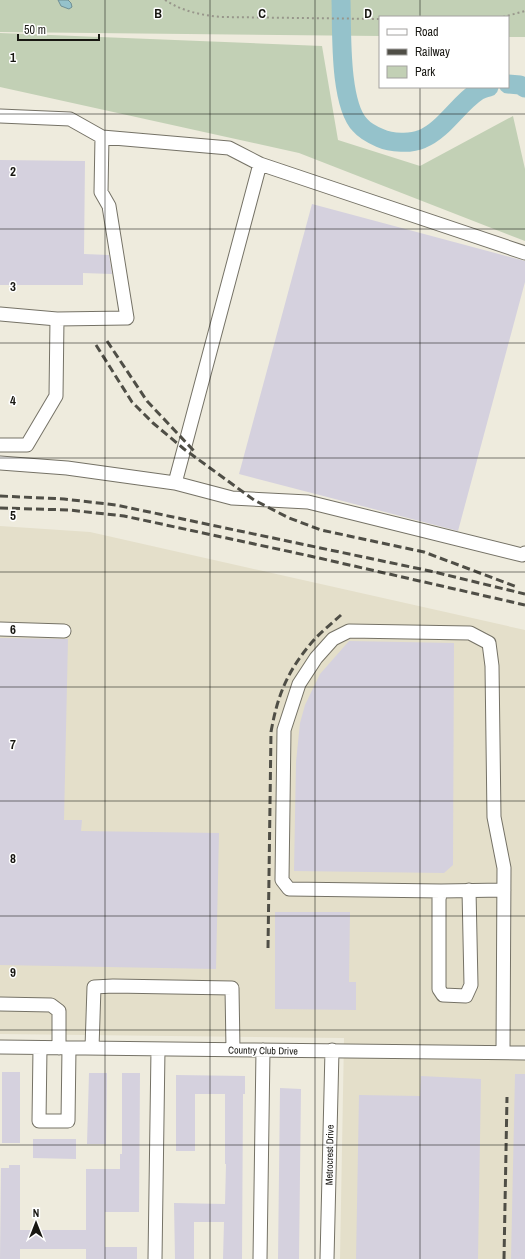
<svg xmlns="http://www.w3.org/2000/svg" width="525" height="1259" viewBox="0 0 525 1259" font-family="'Archivo Narrow',sans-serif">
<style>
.built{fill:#e4dfca}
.green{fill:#c2d0b5}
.water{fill:#95c2cb;stroke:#708f94}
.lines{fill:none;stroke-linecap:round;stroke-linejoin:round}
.river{stroke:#95c2cb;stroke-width:19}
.building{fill:#d5d1de}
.minor-casing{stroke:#757266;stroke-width:15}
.path{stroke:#98968b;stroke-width:2;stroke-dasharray:2 3;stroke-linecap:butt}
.minor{stroke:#fff;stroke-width:13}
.rail{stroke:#4f4e46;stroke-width:3;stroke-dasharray:8 4;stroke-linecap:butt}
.grid{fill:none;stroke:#181712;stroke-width:1;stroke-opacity:0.55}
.labels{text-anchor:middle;stroke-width:3;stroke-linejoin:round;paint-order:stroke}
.street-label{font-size:10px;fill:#181712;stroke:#fff}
.grid-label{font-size:13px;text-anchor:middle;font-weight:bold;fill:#181712;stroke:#fff;stroke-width:3;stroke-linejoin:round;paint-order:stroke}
</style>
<rect width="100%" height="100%" fill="#eeebdd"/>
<path class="built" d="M0 526 90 532 525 630V1259H340L344 1038 0 1034Z"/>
<path class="green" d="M0 0H525V37H508V17H380V36L0 32Z
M0 33 322 46 338 140 420 166 513 116 525 169V241L299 153 0 87Z"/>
<path class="water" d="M58 0H68L71 3 72 7 69 9 61 6Z"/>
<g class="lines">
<path class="river" d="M341 0C342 30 339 103 360 125 365 131 373 135 380 138 391 143 411 144 422 139 444 130 458 104 478 91 481 89 485 88 489 87
M508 84 520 85 525 88"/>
</g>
<path class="building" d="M0 160 85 161 84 254 109 255 112 274 83 273V285H0Z
M312 204 525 261V282L458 531 239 474Z
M0 638 68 639 64 820H82L81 831 219 833 216 969 0 965Z
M349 641 454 643 453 865 444 873 294 871 296 762 300 723 305 705 320 674Z
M275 912H350L349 982H356V1010L275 1009Z
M2 1072H20V1143H2Z
M89 1073H107L106 1144H87Z
M122 1073H140L139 1212H105V1247H137V1259H86V1249H20V1259H0L1 1168H9V1165H20V1230H86V1169H120V1154H122Z
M515 1074H525V1259H511Z
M176 1075 245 1076V1094H243L242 1259H223L224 1222H194V1259H175L174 1203 225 1204 226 1164H225V1094H195V1151H176Z
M421 1076 481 1079 478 1259H356L359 1095 420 1096Z
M280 1088 301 1089 299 1259H278Z
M33 1139H76V1159L33 1158Z"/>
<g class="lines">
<g class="minor-casing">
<path id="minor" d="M0 116 70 119 102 137 101 192 109 206 127 318 57 319
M260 164 525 253
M0 314 57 319 56 396 27 445H0
M0 463 67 468 175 483 260 164 229 148 102 137
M175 483 232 498 308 502 522 555 525 553
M0 629 64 631
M469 890 471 985 466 996 443 995 439 989V899L441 891 504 890
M441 891 289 889 282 880 284 730 299 684 316 658 333 639 349 631 470 633 489 643 492 666 494 817 504 868 503 1052
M0 1004 51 1005 59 1011V1048
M0 1047 525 1053
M40 1048 39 1121H68L69 1048
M92 1048 94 987 113 986 232 988 233 1049
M155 1259 158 1049
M260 1259 263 1050
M327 1259 332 1050"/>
</g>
<path class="path" d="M165 0C182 11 200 15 221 17L380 19
M503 17 525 11"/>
<use href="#minor" class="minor"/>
<path class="rail" d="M107 341 147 401 195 452
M96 345 132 402 153 423 184 449 254 500 289 518 321 530 424 552 517 587
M0 496 64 499 116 505 430 571 525 594
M0 508 69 510 124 516 310 556 525 605
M268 948 271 732C277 698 286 674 308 647 317 635 330 625 341 615
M504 1259 507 1097"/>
</g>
<path class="grid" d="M105 0V1259M210 0V1259M315 0V1259M420 0V17M420 87V1259M0 114H525M0 229H525M0 343H525M0 458H525M0 572H525M0 687H525M0 801H525M0 916H525M0 1030H525M0 1145H525"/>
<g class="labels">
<g class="street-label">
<text transform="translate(263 1050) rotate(1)" y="4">Country Club Drive</text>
<text transform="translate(329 1155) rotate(-89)" y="4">Metrocrest Drive</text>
</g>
</g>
<g class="grid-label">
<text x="158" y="18">B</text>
<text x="262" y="18">C</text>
<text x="368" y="18">D</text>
<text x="13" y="62">1</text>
<text x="13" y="176">2</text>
<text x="13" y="291">3</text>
<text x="13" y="405">4</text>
<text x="13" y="520">5</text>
<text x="13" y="634">6</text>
<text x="13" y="749">7</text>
<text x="13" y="863">8</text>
<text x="13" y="977">9</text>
</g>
<rect x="379" y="16" width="130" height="72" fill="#ffffff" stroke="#a3a2a0"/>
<rect x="387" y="29" width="20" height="6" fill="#ffffff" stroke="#a3a2a0"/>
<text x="415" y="36" font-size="12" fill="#181712">Road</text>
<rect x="387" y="49" width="20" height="6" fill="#4f4e46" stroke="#a3a2a0"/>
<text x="415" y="56" font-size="12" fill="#181712">Railway</text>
<rect x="387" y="66" width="20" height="12" fill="#c2d0b5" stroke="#a3a2a0"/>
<text x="415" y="76" font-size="12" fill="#181712">Park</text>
<g transform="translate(36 1223)" stroke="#ffffff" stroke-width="3" paint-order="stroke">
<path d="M0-3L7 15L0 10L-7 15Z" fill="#181712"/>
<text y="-6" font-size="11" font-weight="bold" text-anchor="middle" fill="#181712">N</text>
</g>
<path d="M18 34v6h81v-6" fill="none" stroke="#181712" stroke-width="2"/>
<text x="24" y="34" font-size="12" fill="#181712" stroke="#ffffff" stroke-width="3" paint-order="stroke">50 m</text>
</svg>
